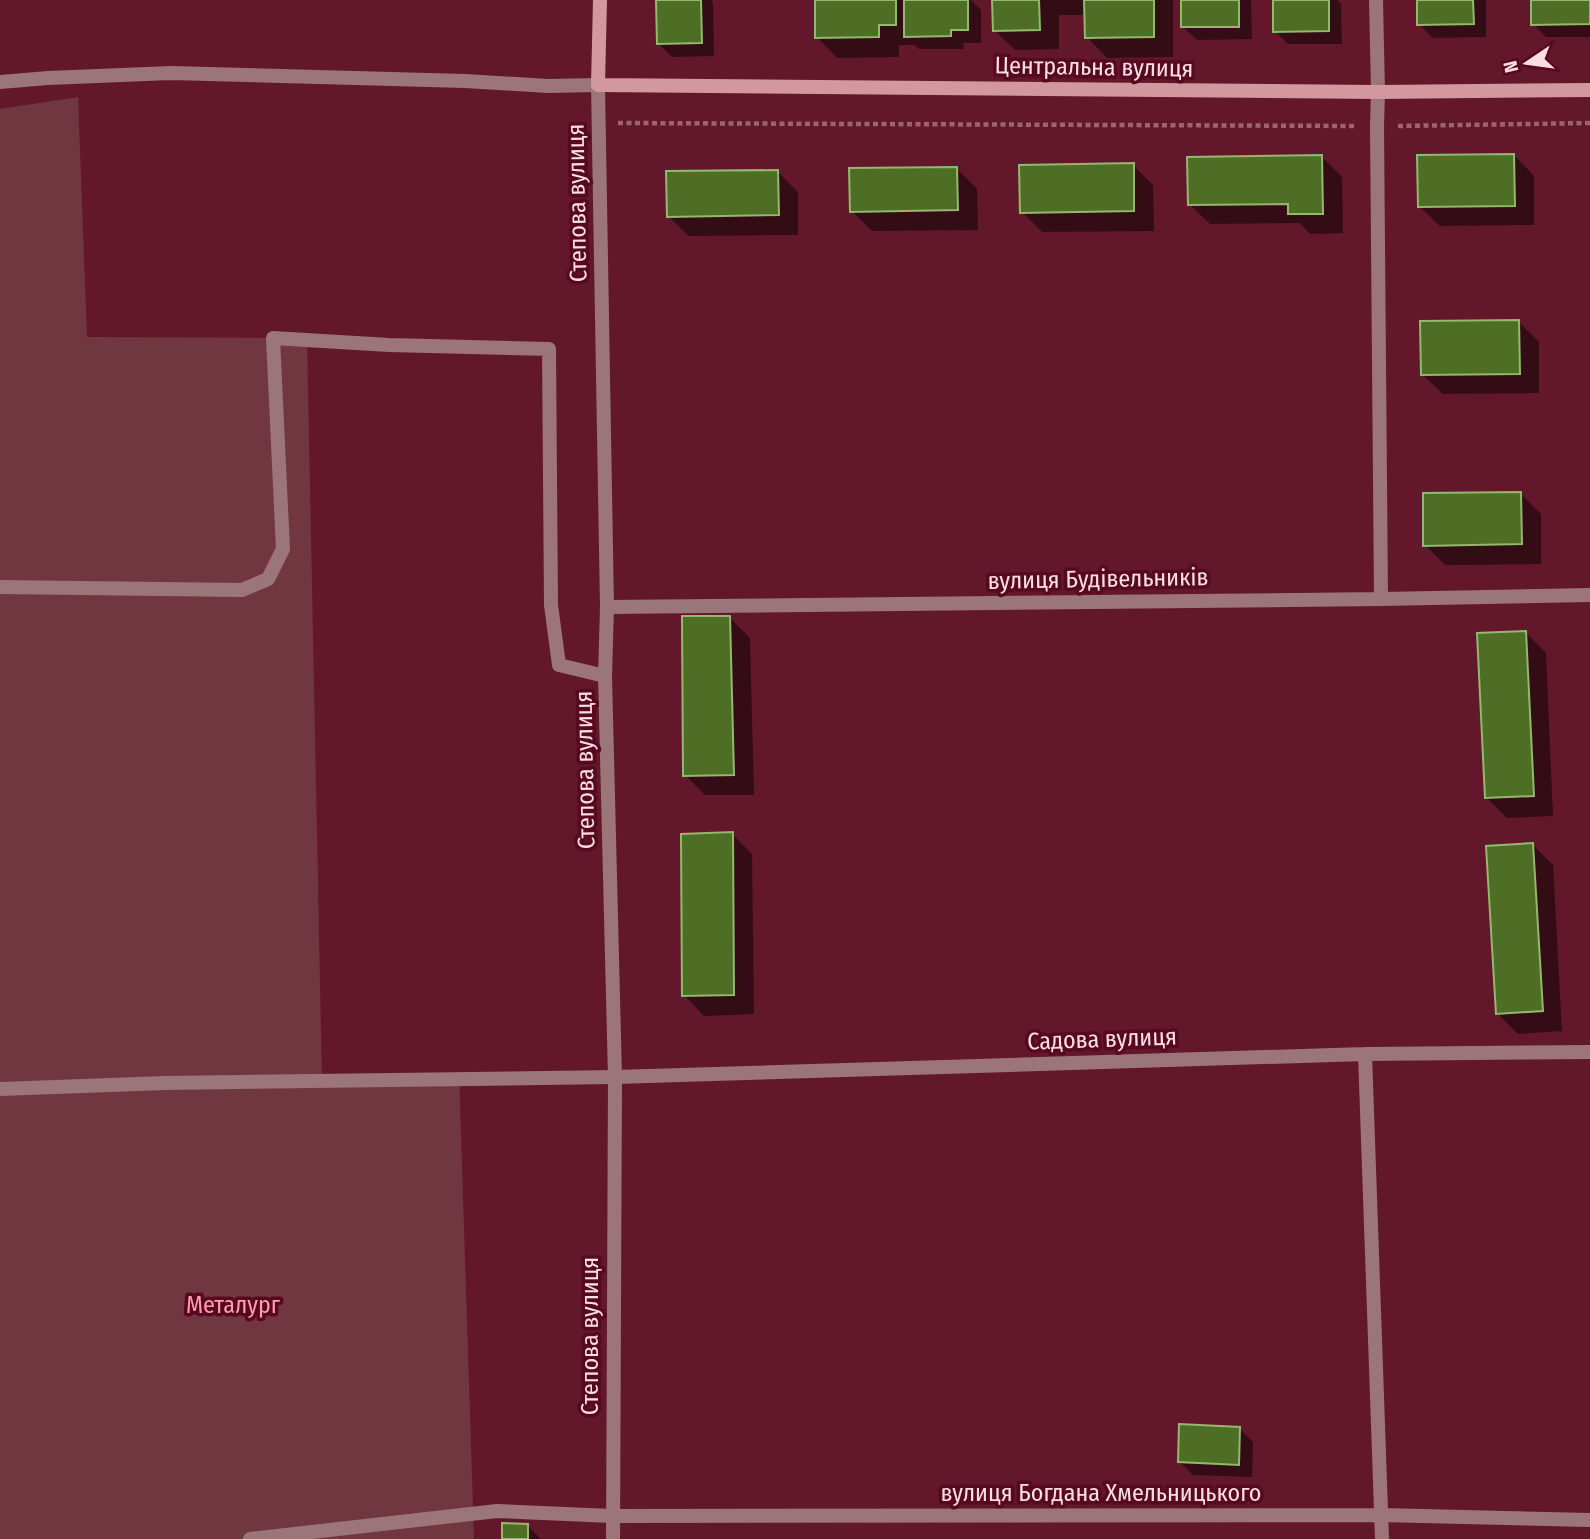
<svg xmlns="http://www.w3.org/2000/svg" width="1590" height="1539" viewBox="0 0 1590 1539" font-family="'Fira Sans Condensed',sans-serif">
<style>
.green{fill:#713741}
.shadow{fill:#0007}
.building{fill:#4d6e24;stroke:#93b86e;stroke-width:2}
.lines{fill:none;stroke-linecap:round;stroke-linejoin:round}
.path{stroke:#9d6370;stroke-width:4.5;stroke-dasharray:5 3.5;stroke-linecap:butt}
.service{stroke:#9b757a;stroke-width:14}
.minor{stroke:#9b757a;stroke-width:14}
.tertiary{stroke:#9b757a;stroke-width:14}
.secondary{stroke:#d3979f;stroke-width:14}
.labels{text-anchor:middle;stroke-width:7;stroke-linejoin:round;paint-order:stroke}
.street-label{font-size:24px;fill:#fbdee1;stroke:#560920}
.park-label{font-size:24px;fill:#fe9ead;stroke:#560920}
</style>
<rect width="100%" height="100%" fill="#63172a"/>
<path class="green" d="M78 97 87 337 307 338 322 1083 459 1073 474 1539H0V109Z"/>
<path class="shadow" d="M657 0H711L713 3 714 56 672 57 658 43Z
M816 0H971L981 10V43H963L964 49H919L915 45H899V57L837 58 817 37Z
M994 0H1173V57L1107 58 1087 37 1086 15H1059V49L1015 50 994 30Z
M1183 0H1251L1252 39 1197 40 1183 27Z
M1275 0H1337L1341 4 1342 44H1288L1275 31Z
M1419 0H1486V37L1433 38 1419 24Z
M1532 0H1590V37H1546L1533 24Z
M1514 155 1534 176V225L1440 226 1419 206Z
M1322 157 1342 177 1343 233 1310 234 1300 223 1210 224 1189 204Z
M1133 165 1153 185 1154 231 1042 232 1022 212Z
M957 169 977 189 978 230 872 231 852 211Z
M778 172 798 192V235L689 236 668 216Z
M1519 322 1539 342V393L1443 394 1422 374Z
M1520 493 1541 514V564L1445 565 1425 545Z
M729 617 750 638 754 795H705L685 775Z
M1525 632 1546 653 1553 816 1507 818 1487 798Z
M732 834 752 854 754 1014 704 1016 684 995Z
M1533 845 1553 865 1562 1031 1518 1034 1498 1014Z
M1240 1429 1253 1442 1252 1477 1193 1475 1179 1461Z
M527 1525 541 1539H504Z"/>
<path class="building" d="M656 0H701L702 43 657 44Z
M815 0H896V25H879V37L815 38Z
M904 0H968V30H951V36L904 37Z
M992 0H1039L1040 30 993 31Z
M1084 0H1154V37L1085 38Z
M1181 0H1239V27H1181Z
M1273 0H1329V31L1273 32Z
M1417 0H1473L1474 24 1417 25Z
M1531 0H1590V24L1531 25Z
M1514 154 1515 206 1418 207 1417 155Z
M1322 155 1323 214H1288V204L1188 205 1187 157Z
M1134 163V211L1020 213 1019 165Z
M957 167 958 210 850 212 849 168Z
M778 170 779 215 667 217 666 171Z
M1519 320 1520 374 1421 375 1420 321Z
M1521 492 1522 544 1423 546V493Z
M682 616H730L734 775 683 776Z
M1526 631 1534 796 1485 798 1477 633Z
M733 832 734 995 682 996 681 834Z
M1533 843 1543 1011 1496 1014 1486 846Z
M1179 1424 1240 1427 1239 1465 1178 1462Z
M502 1523 528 1524V1539H502Z"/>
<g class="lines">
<path class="path" d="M618 123 1355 126
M1398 126 1590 123"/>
<path class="service" d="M0 82 48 78 171 73 465 81 548 86 598 85
M0 587 242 590 268 579 283 549 273 338 389 345 549 349 551 605 559 665 605 676
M0 1089 165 1083 615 1077
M250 1539 497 1511 612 1516"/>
<path class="minor" d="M1376 0 1378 92 1377 126 1381 599
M607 607 1381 599 1590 595
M1365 1054 1382 1539
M615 1077 1365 1054 1590 1052
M612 1516 1381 1515 1590 1520"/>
<path class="tertiary" d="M598 85 607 607 605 676 615 1077 613 1539"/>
<path class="secondary" d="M600 0 598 85 1378 92 1590 90"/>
</g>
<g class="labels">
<g class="street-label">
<text transform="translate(1094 67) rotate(1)" y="8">Центральна вулиця</text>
<text transform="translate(577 203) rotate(-91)" y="8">Степова вулиця</text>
<text transform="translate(1098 579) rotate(-1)" y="8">вулиця Будівельників</text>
<text transform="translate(585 770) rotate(-91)" y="8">Степова вулиця</text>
<text transform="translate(1102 1039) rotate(-2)" y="8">Садова вулиця</text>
<text transform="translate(590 1336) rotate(-90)" y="8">Степова вулиця</text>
<text x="1101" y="1501">вулиця Богдана Хмельницького</text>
</g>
<g class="park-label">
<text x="233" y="1313">Металург</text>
</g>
</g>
<g transform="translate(1527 63) rotate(257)" stroke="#560920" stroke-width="5" paint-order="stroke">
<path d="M0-5L12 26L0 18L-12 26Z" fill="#fbdee1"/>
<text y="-10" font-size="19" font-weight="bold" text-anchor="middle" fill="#fbdee1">N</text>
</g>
</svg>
